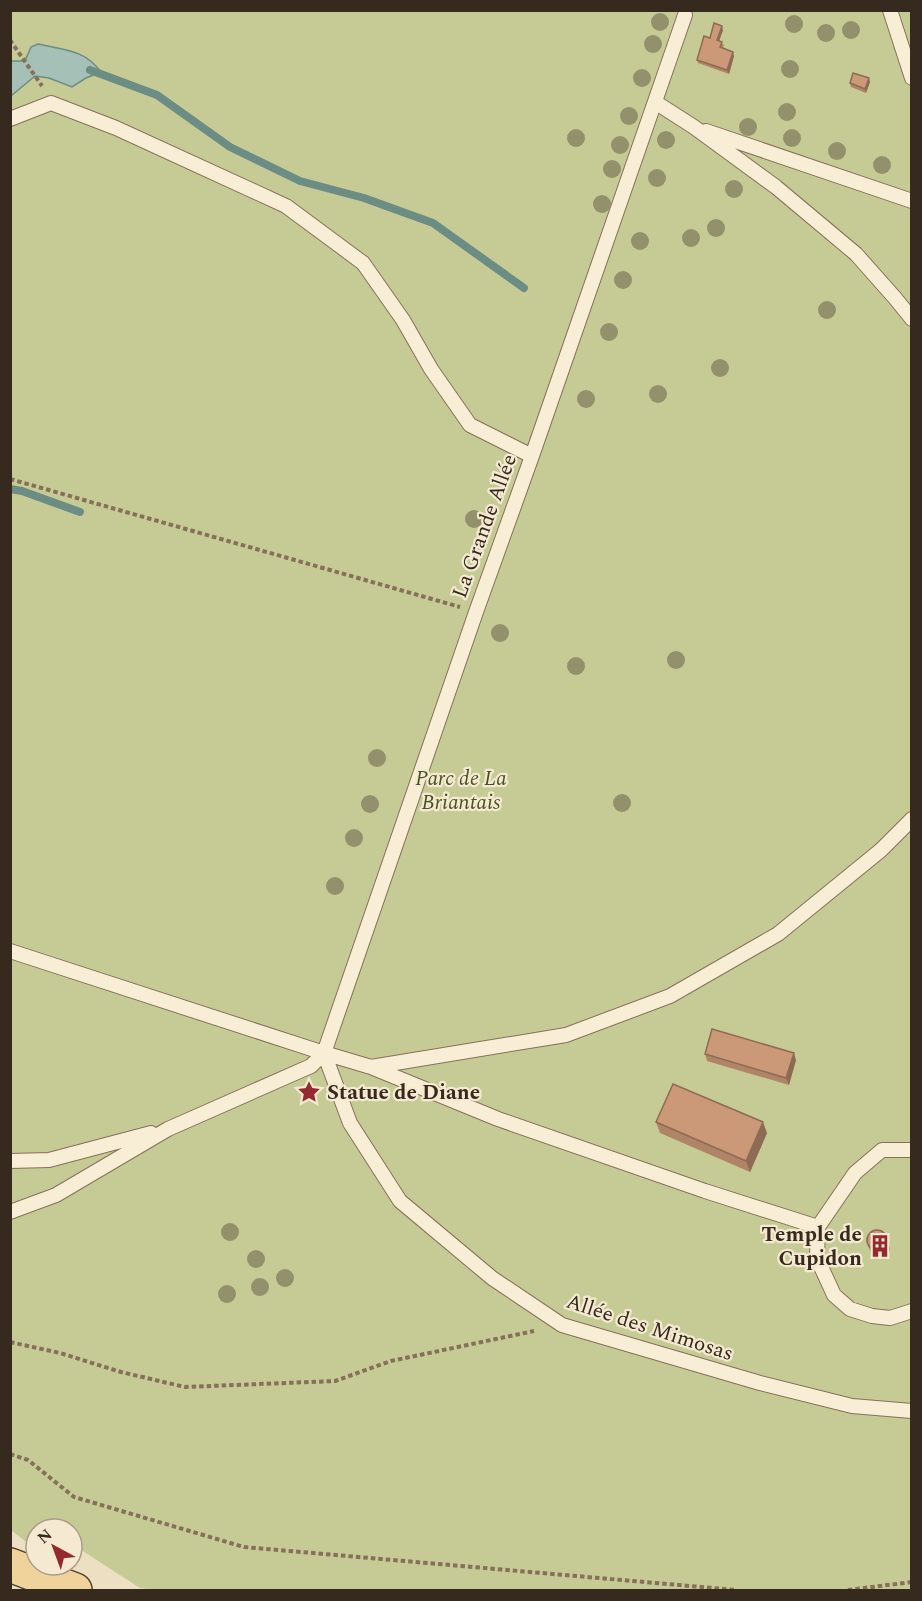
<svg xmlns="http://www.w3.org/2000/svg" width="922" height="1601" viewBox="0 0 922 1601" font-family="Spectral,serif">
<style>
.green{fill:#c6cb96}
.water{fill:#a4c0b7;stroke:#6b8d84;stroke-width:1.5}
.lines{fill:none;stroke-linecap:round;stroke-linejoin:round}
.stream{stroke:#6b8d84;stroke-width:8}
.service-casing{stroke:#867059;stroke-width:16}
.primary-casing{stroke:#543f2e;stroke-width:36}
.path{stroke:#867059;stroke-width:4;stroke-dasharray:4.5 3;stroke-linecap:butt}
.service{stroke:#f8edd5;stroke-width:14}
.primary{stroke:#f0d39a;stroke-width:33}
.tree{fill:#92916b}
.wall{fill:#af8467}
.shaded-wall{fill:#8e6b54}
.building{fill:#cb9978;stroke:#8e6b54;stroke-width:1.5}
.labels{text-anchor:middle;stroke-width:4.5;stroke-linejoin:round;paint-order:stroke}
.street-label{font-size:21px;fill:#36291d;stroke:#f5ead1}
.park-label{font-size:21px;font-style:italic;fill:#485224;stroke:#f5ead1}
.poi-label{font-size:21px;font-weight:bold;fill:#36291d;stroke:#f5ead1;text-anchor:start}
</style>
<rect width="100%" height="100%" fill="#eddfc2"/>
<path class="green" d="M10 11H911V1590H154L140 1588 78 1548H72V1529H36V1550L11 1530Z"/>
<path class="water" d="M38 44C64 50 84 49 101 72L86 78 72 87 49 78 35 76 11 96V61H25L31 47Z"/>
<g class="lines">
<path class="stream" d="M90 70 157 95 230 147 300 181 364 198 433 223 524 288
M10 489 22 491 80 512"/>
<g class="service-casing">
<path id="service" d="M890 10 912 78
M655 102 694 127 776 187 856 254 895 298 912 319
M10 119 51 103 116 128 286 206 363 263 403 320 431 369 470 425 532 456
M706 131 912 201
M10 951 324 1053
M324 1053 476 612 532 456 685 15
M324 1053 350 1123 400 1201 492 1278 562 1325 760 1383 852 1406 912 1411
M371 1067 566 1035 670 996 778 934 881 850 912 819
M10 1161 49 1160 151 1133
M10 1212 56 1195 168 1129 311 1066 324 1053 371 1067 498 1119 705 1191 818 1227 855 1173 882 1150H912
M818 1227 817 1258 834 1295 850 1309 872 1316 890 1318 912 1311"/>
</g>
<g class="primary-casing">
<path id="primary" d="M10 1565 75 1590"/>
</g>
<path class="path" d="M10 40 42 86
M10 479 460 607
M10 1342 60 1353 121 1372 185 1387 335 1381 391 1361 534 1331
M10 1454 28 1460 74 1497 244 1547 736 1590
M848 1590 912 1582"/>
<use href="#service" class="service"/>
<use href="#primary" class="primary"/>
</g>
<g class="tree">
<circle cx="660" cy="22" r="9"/>
<circle cx="794" cy="24" r="9"/>
<circle cx="851" cy="30" r="9"/>
<circle cx="826" cy="33" r="9"/>
<circle cx="653" cy="44" r="9"/>
<circle cx="790" cy="69" r="9"/>
<circle cx="642" cy="78" r="9"/>
<circle cx="787" cy="112" r="9"/>
<circle cx="629" cy="116" r="9"/>
<circle cx="748" cy="127" r="9"/>
<circle cx="576" cy="138" r="9"/>
<circle cx="792" cy="138" r="9"/>
<circle cx="666" cy="140" r="9"/>
<circle cx="620" cy="145" r="9"/>
<circle cx="837" cy="151" r="9"/>
<circle cx="882" cy="165" r="9"/>
<circle cx="612" cy="169" r="9"/>
<circle cx="657" cy="178" r="9"/>
<circle cx="734" cy="189" r="9"/>
<circle cx="602" cy="204" r="9"/>
<circle cx="716" cy="228" r="9"/>
<circle cx="691" cy="238" r="9"/>
<circle cx="640" cy="241" r="9"/>
<circle cx="623" cy="280" r="9"/>
<circle cx="827" cy="310" r="9"/>
<circle cx="609" cy="332" r="9"/>
<circle cx="720" cy="368" r="9"/>
<circle cx="658" cy="394" r="9"/>
<circle cx="586" cy="399" r="9"/>
<circle cx="474" cy="519" r="9"/>
<circle cx="500" cy="633" r="9"/>
<circle cx="676" cy="660" r="9"/>
<circle cx="576" cy="666" r="9"/>
<circle cx="377" cy="758" r="9"/>
<circle cx="622" cy="803" r="9"/>
<circle cx="370" cy="804" r="9"/>
<circle cx="354" cy="838" r="9"/>
<circle cx="335" cy="886" r="9"/>
<circle cx="230" cy="1232" r="9"/>
<circle cx="256" cy="1259" r="9"/>
<circle cx="285" cy="1278" r="9"/>
<circle cx="260" cy="1287" r="9"/>
<circle cx="227" cy="1294" r="9"/>
</g>
<path class="wall" d="M723 30 719 41 724 45 723 48 734 56 729 74 698 63 697 60 710 38Z
M870 82 866 93 851 87 850 83Z
M705 1054 796 1060 789 1085 707 1061Z
M656 1122 767 1133 750 1172 660 1133Z
M867 1236 890 1248 889 1253 880 1258 875 1257 871 1253 866 1241Z"/>
<path class="shaded-wall" d="M722 26 723 30 718 44 717 40Z
M733 52 734 56 729 74 727 70Z
M869 78 870 82 866 93 865 89Z
M794 1053 796 1060 789 1085 786 1078Z
M763 1122 767 1133 750 1172 746 1161Z
M888 1241 890 1248 889 1253 886 1246Z"/>
<path class="building" d="M714 23 722 26 717 40 722 42 720 47 733 52 727 70 697 60 704 36 710 38Z
M853 73 869 78 865 89 850 83Z
M712 1029 794 1053 786 1078 705 1054Z
M673 1084 763 1122 746 1161 656 1122Z
M867 1240a10 10 0 1 1 20 0a10 10 0 1 1-20 0Z"/>
<defs>
<g id="sight-bare" transform="scale(1.8)"><path d="M0-6L1.8-2.2L6-1.7L2.9 1.2L3.7 5.4L0 3.3L-3.7 5.4L-2.9 1.2L-6-1.7L-1.8-2.2Z" fill="#942a2d" stroke="#f5ead1" stroke-width="2.5" paint-order="stroke"/></g>
<g id="building-bare" transform="scale(1.8)"><path d="M-4-6H4V6H1V3H-1V6H-4ZM-2.5-4.3h1.7v1.8h-1.7ZM.8-4.3h1.7v1.8H.8ZM-2.5-1h1.7V.8h-1.7ZM.8-1h1.7V.8H.8Z" fill="#942a2d" stroke="#f5ead1" stroke-width="2.5" paint-order="stroke"/></g>
</defs>
<g fill-rule="evenodd">
<use href="#sight-bare" x="309" y="1092"/>
<use href="#building-bare" x="880" y="1246"/>
</g>
<g class="labels">
<g class="street-label">
<text transform="translate(484 526) rotate(-70)" y="7">La Grande Allée</text>
<text transform="translate(650 1327) rotate(18)" y="7">Allée des Mimosas</text>
</g>
<g class="park-label">
<text x="461" y="785">Parc de La<tspan x="461" dy="24">Briantais</tspan></text>
</g>
<g class="poi-label">
<text x="327" y="1099">Statue de Diane</text>
<text x="862" y="1241" text-anchor="end">Temple de<tspan x="862" dy="24">Cupidon</tspan></text>
</g>
</g>
<rect width="922" height="1601" fill="none" stroke="#36291d" stroke-width="24"/>
<g transform="translate(54 1547) rotate(319)"><circle r="28" fill="#f5ead1" stroke="#a99d89" stroke-width="1.5"/>
<path d="M0-4.5L10 22L0 15L-10 22Z" fill="#942a2d"/>
<text y="-9" font-size="16" font-weight="bold" text-anchor="middle" fill="#36291d">N</text>
</g>
</svg>
